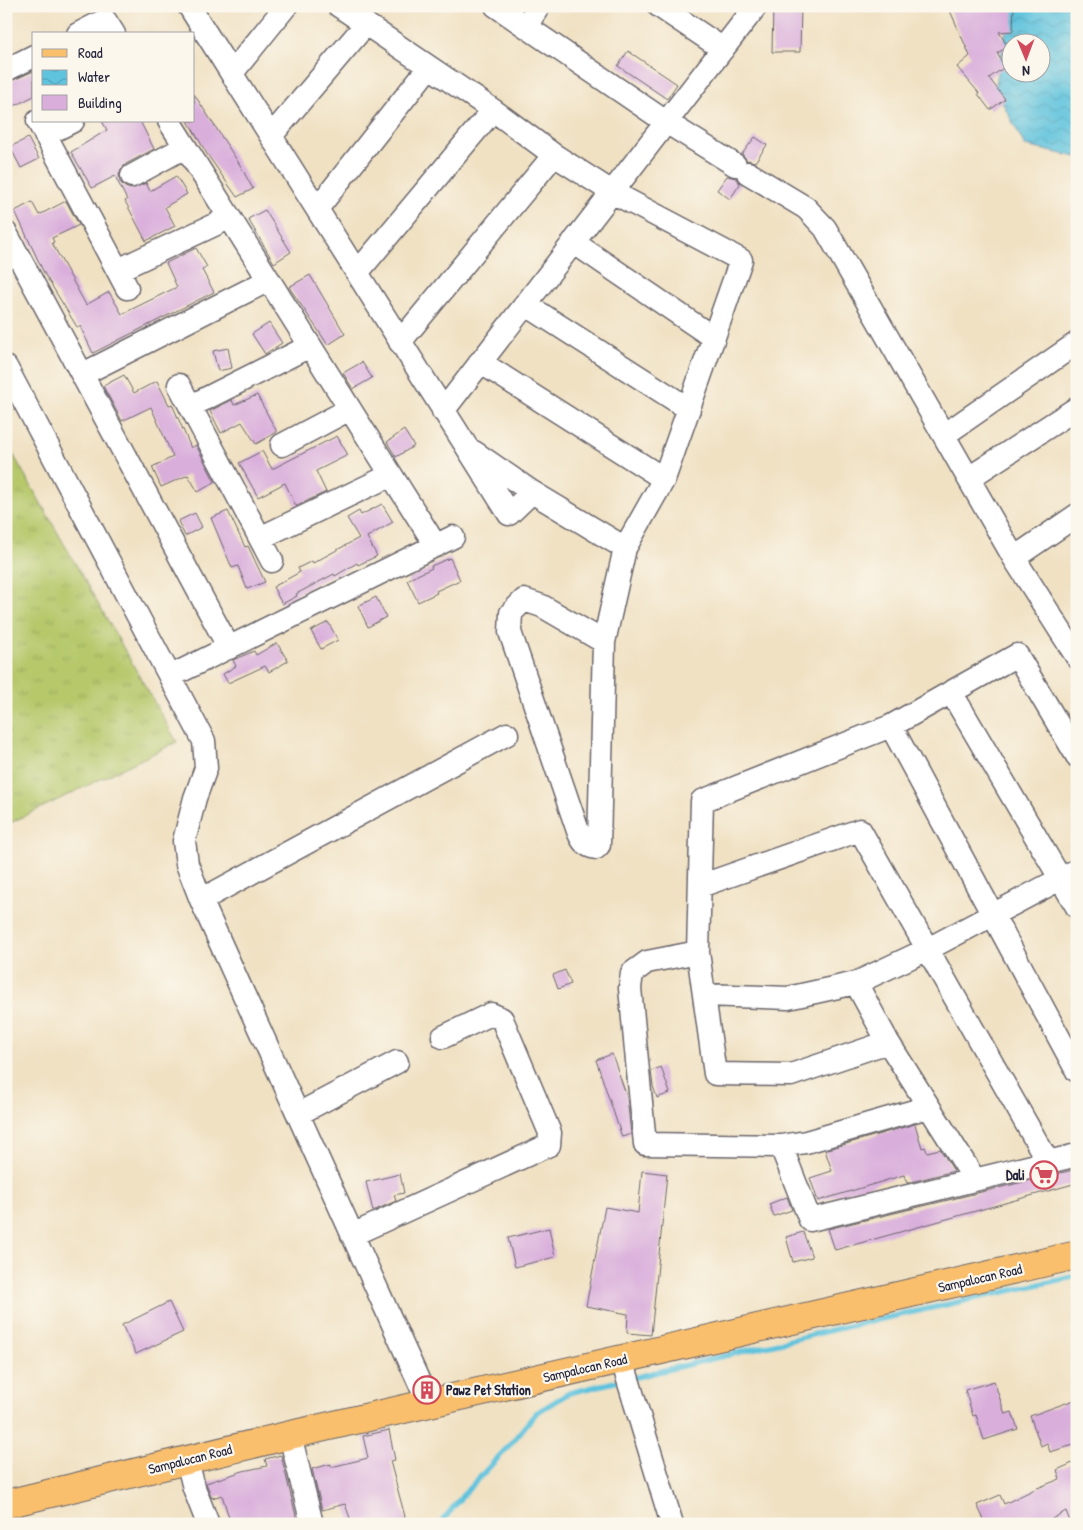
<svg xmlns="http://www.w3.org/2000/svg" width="1083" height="1530" viewBox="0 0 1083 1530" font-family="'Patrick Hand',sans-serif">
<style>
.grass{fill:url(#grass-tufts);stroke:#6c7553}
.water{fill:url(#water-waves);stroke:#40728c;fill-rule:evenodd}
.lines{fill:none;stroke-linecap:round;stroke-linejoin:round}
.stream{stroke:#5fc3dd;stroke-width:5.5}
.building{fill:#d9aedb}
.minor-casing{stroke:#6a656b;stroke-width:25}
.major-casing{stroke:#6a656b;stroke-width:30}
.minor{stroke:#fff;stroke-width:22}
.major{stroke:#f9bf6d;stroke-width:28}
.labels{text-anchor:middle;stroke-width:4.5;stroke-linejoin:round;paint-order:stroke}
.poi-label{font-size:14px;font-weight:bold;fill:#22223b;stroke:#fbf7ec;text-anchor:end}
.street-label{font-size:14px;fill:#22223b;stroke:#fbf7ec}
</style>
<defs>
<pattern id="grass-tufts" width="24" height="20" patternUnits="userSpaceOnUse" patternTransform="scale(1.25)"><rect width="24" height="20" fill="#b6c86b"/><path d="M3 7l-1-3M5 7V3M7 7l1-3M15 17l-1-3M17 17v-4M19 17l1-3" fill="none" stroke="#9cac5e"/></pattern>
<pattern id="water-waves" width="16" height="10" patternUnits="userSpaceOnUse" patternTransform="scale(1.25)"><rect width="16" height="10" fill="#5fc3dd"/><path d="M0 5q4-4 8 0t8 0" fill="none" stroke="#52a7bf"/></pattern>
</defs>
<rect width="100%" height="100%" fill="#fbf7ec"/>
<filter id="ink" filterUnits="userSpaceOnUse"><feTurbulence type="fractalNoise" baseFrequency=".02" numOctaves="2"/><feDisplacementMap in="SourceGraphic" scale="10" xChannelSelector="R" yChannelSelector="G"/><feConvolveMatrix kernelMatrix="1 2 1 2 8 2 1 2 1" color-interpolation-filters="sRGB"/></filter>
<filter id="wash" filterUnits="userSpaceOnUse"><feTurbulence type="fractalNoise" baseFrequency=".0096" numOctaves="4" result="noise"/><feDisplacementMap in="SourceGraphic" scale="20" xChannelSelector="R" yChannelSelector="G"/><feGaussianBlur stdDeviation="1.12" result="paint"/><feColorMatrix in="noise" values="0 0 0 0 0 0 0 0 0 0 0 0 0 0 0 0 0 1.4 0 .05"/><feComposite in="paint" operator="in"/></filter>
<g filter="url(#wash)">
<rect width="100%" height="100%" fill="#f0e1c3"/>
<path class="grass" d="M6 442 177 742 6 825Z"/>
<path class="water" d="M1011 6H1077V157L1025 146 995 88ZM1010 42H1040V72H1010Z"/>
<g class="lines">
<path class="stream" d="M632 1378 845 1327 1077 1276
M440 1524 464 1494 508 1447 536 1413 569 1393 623 1380"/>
</g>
<g id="blocks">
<path class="building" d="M773 6H801L800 52H772Z
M948 6H1014L1013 31 999 32 1008 47 997 53 1005 67 989 78 1005 99 990 110 978 94 979 93 957 67 970 56Z
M628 51 677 84 667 99 618 66Z
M34 71V96L6 110V83Z
M194 94 240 165 253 189 237 197 207 154 188 121H194Z
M102 121H140L154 149 126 164 121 169 119 175 120 182 125 187 131 189 146 183 150 191 176 176 187 194 165 207 175 226 146 241 125 201 127 200 115 176 92 188 71 152 107 130Z
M755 137 767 145 755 162 747 160 742 154Z
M28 138 39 159 21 168 10 147Z
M727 176 736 178 740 184 730 199 717 190Z
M66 201 79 225 52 238 54 242 52 243 86 305 109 292 122 314 177 287 166 263 196 248 207 267 202 270 214 292 93 353 80 326 77 327 44 273 15 211 32 202 39 215Z
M265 210 291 252 274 263 248 219Z
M310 275 345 334 328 345 289 287Z
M269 323 282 343 265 354 252 334Z
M228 348 232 368 218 371 213 351Z
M362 362 372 378 353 389 343 373Z
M124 375 134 393 157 381 169 405 172 404 191 448 196 445 215 482 198 492 188 475 161 487 152 467 173 457 151 407 122 421 103 386Z
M257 395 277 432 256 444 242 422 221 433 210 411 232 400 234 405Z
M404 430 414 446 396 457 387 442Z
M337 436 348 455 316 471 326 492 296 506 285 483 258 497 239 463 262 451 272 469Z
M382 504 393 522 367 537 377 556 358 565 357 563 335 576 334 574 296 594 297 596 282 604 273 587 300 572 298 568 312 561 313 563 359 538 347 518 359 511 361 515Z
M228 511 245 547 248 546 265 582 247 589 238 566 232 568 211 518Z
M195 513 202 527 185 536 178 521Z
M450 558 460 580 436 591 437 593 418 602 407 580 432 568 431 566Z
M376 597 386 617 368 627 358 606Z
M328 622 338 640 321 649 311 631Z
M277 643 288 661 269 672 265 666 228 683 223 674 236 666 233 660 254 651 256 655Z
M565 970 571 984 558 989 553 975Z
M612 1054 627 1097 631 1134 622 1137 596 1060Z
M661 1067 670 1093 657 1098 653 1086 651 1071Z
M915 1124 922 1148 925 1147 927 1152 940 1149 954 1171 907 1183 904 1175 818 1201 810 1178 832 1171 825 1150Z
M1077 1169V1183L835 1250 828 1229Z
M642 1171 667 1174 651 1335 627 1333 628 1314 586 1306 605 1207 638 1213Z
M400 1174 404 1193 394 1195 396 1201 373 1211 366 1182Z
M787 1197 792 1210 774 1216 769 1204Z
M549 1228 555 1257 515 1267 508 1238Z
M803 1232 812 1257 793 1262 786 1237Z
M169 1302 183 1332 136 1354 122 1325Z
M994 1381 1005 1414 1012 1412 1018 1429 984 1440 976 1415 973 1416 965 1390Z
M1077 1399V1444L1050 1452 1047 1443 1041 1446 1030 1416Z
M389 1430 395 1460 390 1461 407 1524H352L345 1504 322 1510 312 1469 331 1464V1467L368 1458 363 1436Z
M281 1455 298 1524H231L222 1495 212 1498 206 1483 243 1471 267 1466 265 1459Z
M1077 1461V1524H1071L1066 1511 1043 1524H986L977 1505 1000 1495 1004 1504 1035 1489 1060 1479 1057 1470Z"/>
</g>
</g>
<g filter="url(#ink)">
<use href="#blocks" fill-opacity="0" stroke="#6a656b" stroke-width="1"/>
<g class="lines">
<g class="minor-casing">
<path id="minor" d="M189 6 509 514 532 492
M339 6 493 110 554 155 612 192 741 260 664 479 625 548 604 642 599 845 596 848C585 846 582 841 578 831L510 632 511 613 524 600 542 606 604 642
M496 6 666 122 735 165
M659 6 723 49
M526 26 539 6
M78 34 105 20 114 34
M6 70 34 56
M232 73 286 6
M38 121 127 288
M169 121 436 546
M45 135 73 121
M271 136 366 24
M748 173 806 208 825 228 1014 558 1077 657
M132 176 185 147
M317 209 429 67
M6 233 229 648
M573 242 714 338
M118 270 229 218
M357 273 493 110
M525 304 689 409
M400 342 554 155
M480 362 664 479
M6 367 204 741 206 768 195 798 184 841 187 864 201 900 429 1404
M83 374 269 280
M179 385 272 561
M191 406 310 346
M443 411 756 6
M944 435 1077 343
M282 445 350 409
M474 452 532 492 625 548
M969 478 1077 408
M260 538 391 475
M1014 558 1077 515
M171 676 453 537
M951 692 1077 907
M891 726 1077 1071
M700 886 860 830 1048 1162
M201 900 507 734
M698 952 647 962 632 973 630 988 645 1144 781 1146 806 1142 928 1107
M856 983 888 1042 975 1180
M704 995 788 998 856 983 928 949 1077 870
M888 1042 791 1075 715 1074 698 952 702 801 891 726 1017 655 1077 756
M298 1114 397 1062
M781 1146 810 1220 1077 1155
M352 1235 549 1145 550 1133 502 1019 491 1014 443 1037
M622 1360 672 1524
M290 1435 312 1524
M187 1460 194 1488 208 1524"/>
</g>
<g class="major-casing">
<path id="major" d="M6 1504 290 1435 1077 1255"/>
</g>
<use href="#minor" class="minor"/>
<use href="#major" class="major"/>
</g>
</g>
<defs>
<g id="supermarket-ring" transform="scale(1.4375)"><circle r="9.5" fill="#fbf7ec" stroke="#d1495b" stroke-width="1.5"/><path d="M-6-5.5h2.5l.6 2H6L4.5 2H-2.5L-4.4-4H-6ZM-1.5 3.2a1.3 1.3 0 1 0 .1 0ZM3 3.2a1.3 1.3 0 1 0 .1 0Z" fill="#d1495b"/></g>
<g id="building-ring" transform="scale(1.4375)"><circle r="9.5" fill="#fbf7ec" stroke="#d1495b" stroke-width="1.5"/><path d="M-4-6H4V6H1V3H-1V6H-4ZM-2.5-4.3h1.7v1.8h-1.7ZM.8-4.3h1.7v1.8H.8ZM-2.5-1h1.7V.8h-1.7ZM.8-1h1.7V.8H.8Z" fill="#d1495b"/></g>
</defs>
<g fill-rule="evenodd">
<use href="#supermarket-ring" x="1044" y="1175"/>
<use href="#building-ring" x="427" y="1390"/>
</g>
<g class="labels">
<g class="poi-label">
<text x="1025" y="1180">Dali</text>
<text x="446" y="1395" text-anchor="start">Pawz Pet Station</text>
</g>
<g class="street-label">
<text transform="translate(980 1278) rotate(-13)" y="5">Sampalocan Road</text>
<text transform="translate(585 1368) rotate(-13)" y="5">Sampalocan Road</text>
<text transform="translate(190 1459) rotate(-14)" y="5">Sampalocan Road</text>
</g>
</g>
<rect width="1083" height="1530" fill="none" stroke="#fbf7ec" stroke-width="25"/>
<rect x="32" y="32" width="162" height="90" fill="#fbf7ec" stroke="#a4a2a5"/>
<rect x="42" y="49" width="25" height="8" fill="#f9bf6d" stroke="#a4a2a5"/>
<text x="78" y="58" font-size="15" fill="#22223b">Road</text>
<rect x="42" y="70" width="25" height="15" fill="url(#water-waves)" stroke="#a4a2a5"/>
<text x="78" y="82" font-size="15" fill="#22223b">Water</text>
<rect x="42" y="95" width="25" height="15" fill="#d9aedb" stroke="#a4a2a5"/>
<text x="78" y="108" font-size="15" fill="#22223b">Building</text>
<g transform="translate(1026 58) rotate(179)"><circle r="24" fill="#fbf7ec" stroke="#a4a2a5"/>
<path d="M0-4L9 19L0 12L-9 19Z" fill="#d1495b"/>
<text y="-8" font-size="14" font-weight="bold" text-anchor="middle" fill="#22223b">N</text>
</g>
</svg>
